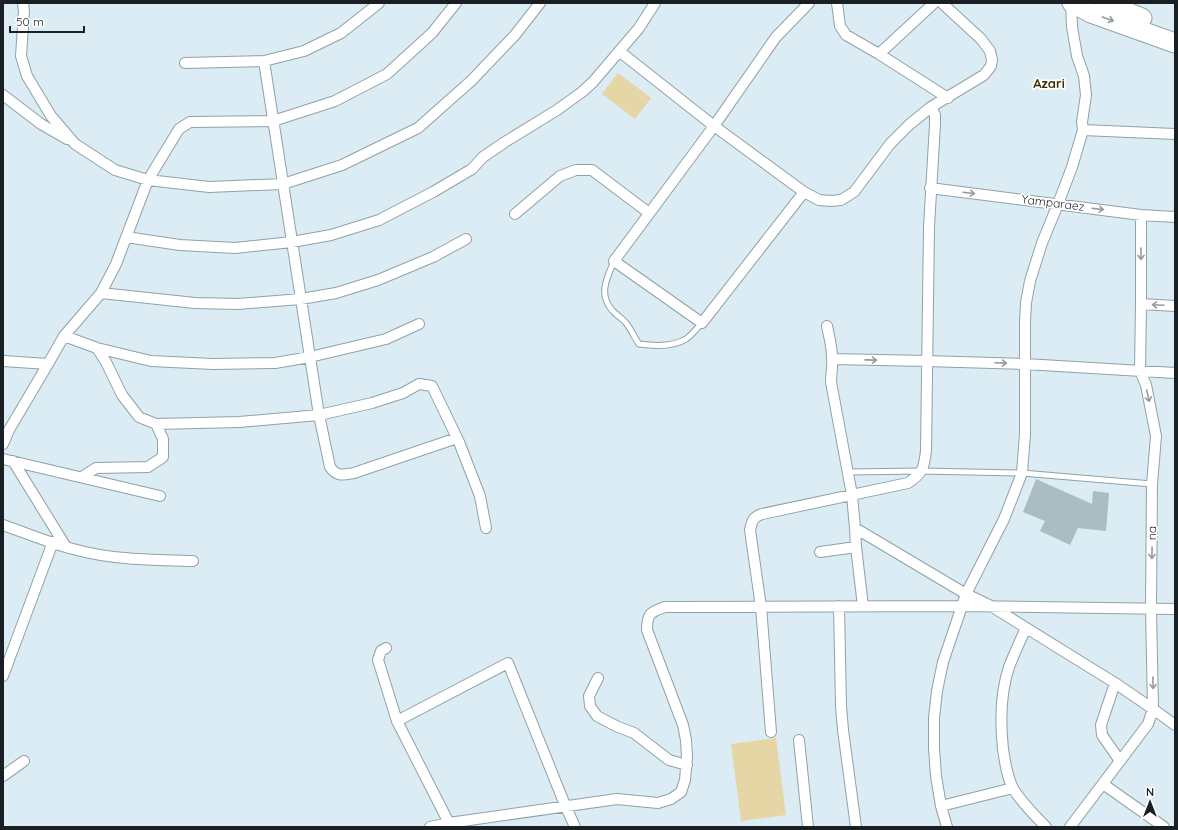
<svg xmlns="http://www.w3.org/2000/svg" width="1178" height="830" viewBox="0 0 1178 830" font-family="Quicksand,sans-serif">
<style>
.green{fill:#e6d5a5}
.building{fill:#abbcc3}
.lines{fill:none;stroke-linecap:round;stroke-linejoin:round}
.lane-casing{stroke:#90a1a7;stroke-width:7}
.street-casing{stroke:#90a1a7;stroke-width:12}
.highway-casing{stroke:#90a1a7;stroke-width:21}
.lane{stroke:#fff;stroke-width:5}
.street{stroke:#fff;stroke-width:10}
.highway{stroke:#fff;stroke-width:19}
.oneway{stroke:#989a9c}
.labels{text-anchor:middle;stroke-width:3.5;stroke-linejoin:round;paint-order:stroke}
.street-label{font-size:12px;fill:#191f22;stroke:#fff}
.neighbourhood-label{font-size:13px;font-weight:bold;fill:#3a2c01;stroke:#fff}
</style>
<rect width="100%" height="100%" fill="#dbecf4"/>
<path class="green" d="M618 73 651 98 635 119 602 94Z
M776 738 786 815 741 821 731 744Z"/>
<path class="building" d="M1036 479 1092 504 1093 491 1109 493 1106 531 1078 528 1070 545 1040 531 1045 521 1023 512Z"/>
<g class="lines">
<g class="lane-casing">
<path id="lane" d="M614 261C607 278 598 294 612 310 616 315 622 318 626 323 631 329 634 337 639 344 653 346 673 347 686 339 692 335 697 328 702 323
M848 472 922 471 1022 473 1152 484"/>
</g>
<g class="street-casing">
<path id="street" d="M23 3 24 12 21 56 27 76 51 116 75 144 115 170 148 180 209 187 283 184 342 165 418 128 471 81 515 35 540 3
M837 3 840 26 846 35 879 54 948 98
M619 51 714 126 804 192 819 200 831 201 841 200 854 192 890 144 910 124 931 107 984 75 991 66 992 60 990 51 981 39 942 3
M879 54 934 3
M264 61 319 415 330 467C337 477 343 475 354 473L457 438
M185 63 264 61 304 51 341 33 379 3
M3 95 41 124 67 139
M1083 130 1175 134
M930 188 1141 215 1175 217
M804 192 702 323 614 261 714 126 776 37 809 3
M515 214 560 176 576 170H592L649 213
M126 237 180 245 235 248 292 242 331 235 379 220 433 192 472 169 483 157 505 142 557 110 582 92 593 82 639 28 655 3
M101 293 195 303 238 304 301 299 336 293 378 280 433 257 466 239
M1141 304 1175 306
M827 326C829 336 832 347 832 357 833 366 831 373 831 382L852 495 855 528
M64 336 97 348 151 361 213 364 275 363 310 357 386 339 419 324
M97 348 106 362 122 395 139 417 156 424 239 422 319 415 372 403 403 393 419 384 432 386 459 442 480 496 486 528
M832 359 926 361 1025 364 1175 373
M3 361 48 364
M3 444 9 430 48 364 64 336 101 293 116 264 148 180 179 129 190 122 273 121 335 101 387 74 432 33 456 3
M3 459 160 496
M13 461 66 547
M82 477 96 468 148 467 163 457V439L156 424
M3 525C26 533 50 543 73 549 112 560 153 560 193 561
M820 552 856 547
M839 606 841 706 843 730 856 827
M863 606 856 547 855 528 966 594 991 606 1115 683 1153 709 1175 725
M1026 628C1020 641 1014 654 1009 667 1000 694 1000 721 1003 749 1005 762 1007 778 1014 790 1023 804 1034 815 1046 827
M386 648 381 651 378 660 397 721 451 827
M3 676 53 542
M598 678 589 696 590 706 597 716 618 727 634 733 669 760 687 765
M1115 683 1101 725 1102 735 1120 761
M397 721 508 663 565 805 575 827
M771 732 761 607 750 530C752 521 753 517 762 514L908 483C923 473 924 468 926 451L929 227 935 124V115L931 107
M799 740 808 827
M3 776 24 761
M1103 784 1164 827
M941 806 1013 788
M430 827 449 823 617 799 658 803 671 799 681 792 685 780 687 757 686 740 683 725 647 630C647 614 650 612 665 607L962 606 1175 609
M947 827 941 806 936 776 934 748V718L937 691 943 662 966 594 1004 519 1022 473 1025 434V321L1026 303 1030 281 1042 243 1058 204 1072 167 1083 130 1082 122 1086 95 1084 76 1077 56 1072 27 1071 3
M1070 827 1148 724 1153 709 1151 609 1152 484 1156 436 1146 385 1140 371 1141 304V215"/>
</g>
<g class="highway-casing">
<path id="highway" d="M1072 3 1091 13 1175 43
M1105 3 1142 18"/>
</g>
<use href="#lane" class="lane"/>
<use href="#street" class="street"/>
<use href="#highway" class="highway"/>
</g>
<defs><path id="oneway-shaft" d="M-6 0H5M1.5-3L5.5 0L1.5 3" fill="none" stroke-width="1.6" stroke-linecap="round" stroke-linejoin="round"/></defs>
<g class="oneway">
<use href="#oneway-shaft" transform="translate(1108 19) rotate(20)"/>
<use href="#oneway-shaft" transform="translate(969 193) rotate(7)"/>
<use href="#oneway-shaft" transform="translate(1098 209) rotate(7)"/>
<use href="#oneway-shaft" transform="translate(1141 254) rotate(90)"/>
<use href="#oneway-shaft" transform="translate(1158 305) rotate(-177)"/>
<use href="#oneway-shaft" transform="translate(871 360) rotate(1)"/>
<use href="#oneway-shaft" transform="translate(1001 363) rotate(2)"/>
<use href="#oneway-shaft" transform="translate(1148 396) rotate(78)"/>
<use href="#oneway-shaft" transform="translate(1152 553) rotate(91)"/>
<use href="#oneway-shaft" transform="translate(1153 683) rotate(89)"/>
</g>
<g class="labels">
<g class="street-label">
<text transform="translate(1053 203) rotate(7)" y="4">Yamparaez</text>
<text transform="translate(1152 533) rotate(-89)" y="4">na</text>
</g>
<g class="neighbourhood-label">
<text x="1049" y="88">Azari</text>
</g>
</g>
<rect width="1178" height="830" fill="none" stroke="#191f22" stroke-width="8"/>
<g transform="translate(1150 802)" stroke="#ffffff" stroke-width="3" paint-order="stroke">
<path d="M0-3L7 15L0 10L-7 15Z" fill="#191f22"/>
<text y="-6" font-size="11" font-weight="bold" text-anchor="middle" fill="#191f22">N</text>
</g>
<path d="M10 26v6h74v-6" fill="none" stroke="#191f22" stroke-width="2"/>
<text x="16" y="26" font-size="12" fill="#191f22" stroke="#ffffff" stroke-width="3" paint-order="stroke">50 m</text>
</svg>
